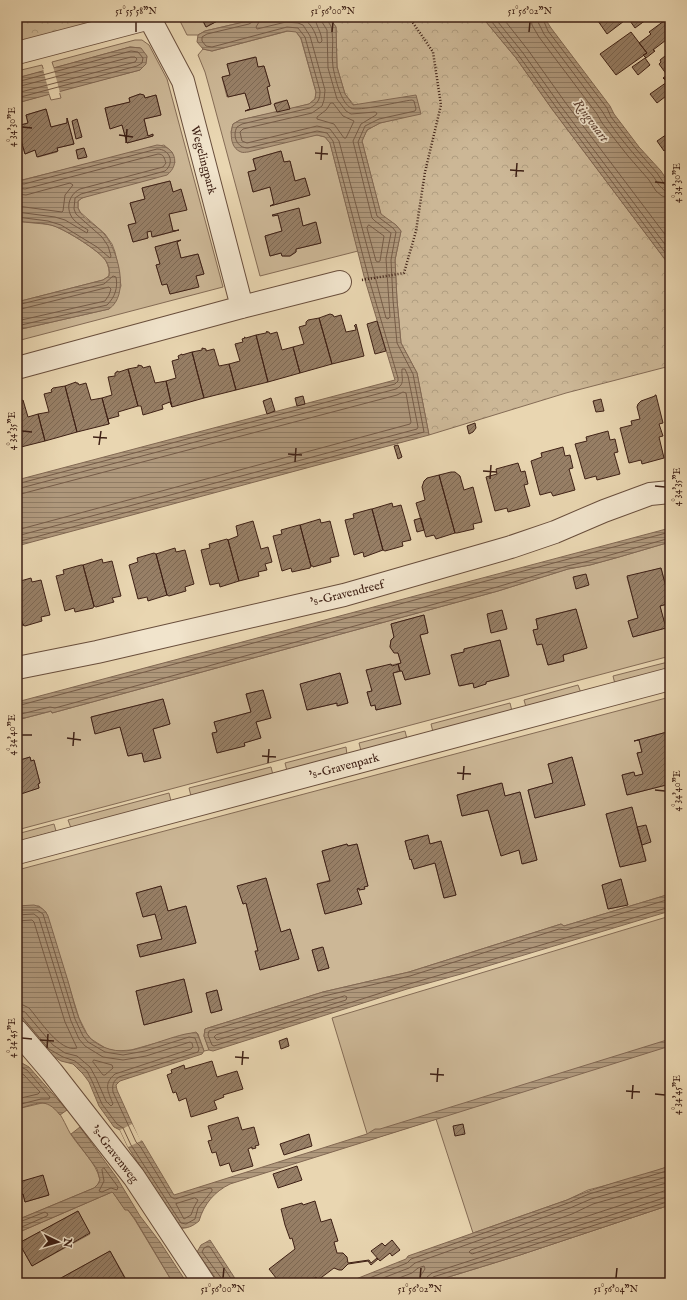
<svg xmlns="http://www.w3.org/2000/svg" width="687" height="1300" viewBox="0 0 687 1300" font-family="'IM FELL English',serif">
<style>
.green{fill:#ccb796;stroke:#856c56;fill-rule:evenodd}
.forest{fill:url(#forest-crowns);stroke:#856c56}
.water{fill:url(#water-rules);stroke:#826853}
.pier{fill:#e9d6b1}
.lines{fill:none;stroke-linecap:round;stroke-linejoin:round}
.shore{stroke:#765c48;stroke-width:1}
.building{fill:url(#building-hatch);stroke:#3e2015}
.minor-casing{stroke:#694e3c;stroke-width:24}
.path{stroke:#3e2015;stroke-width:2.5;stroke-dasharray:1 2;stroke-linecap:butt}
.minor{stroke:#f1e4cc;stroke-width:22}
.ticks{fill:none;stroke:#3e2015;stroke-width:1.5}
.labels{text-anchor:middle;stroke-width:3.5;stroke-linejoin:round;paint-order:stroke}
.street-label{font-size:12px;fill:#3e2015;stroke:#f1e4cc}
.water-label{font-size:13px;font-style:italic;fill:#604434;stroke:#f1e4cc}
.neatline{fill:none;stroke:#3e2015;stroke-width:1.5}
.ticks-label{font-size:10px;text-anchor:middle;fill:#3e2015}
</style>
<defs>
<pattern id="forest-crowns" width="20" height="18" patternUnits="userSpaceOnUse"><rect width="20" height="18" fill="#ccb796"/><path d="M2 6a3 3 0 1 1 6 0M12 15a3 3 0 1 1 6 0" fill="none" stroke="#b09d80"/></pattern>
<pattern id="water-rules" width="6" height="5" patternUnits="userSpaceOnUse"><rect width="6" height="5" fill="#af987c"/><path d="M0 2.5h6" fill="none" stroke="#907c64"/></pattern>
<pattern id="building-hatch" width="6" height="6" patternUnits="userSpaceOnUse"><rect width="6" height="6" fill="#977f66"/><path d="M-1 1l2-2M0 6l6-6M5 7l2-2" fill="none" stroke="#7d6853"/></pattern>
</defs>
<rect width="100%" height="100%" fill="#e9d6b1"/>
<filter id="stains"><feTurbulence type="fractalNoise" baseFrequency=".005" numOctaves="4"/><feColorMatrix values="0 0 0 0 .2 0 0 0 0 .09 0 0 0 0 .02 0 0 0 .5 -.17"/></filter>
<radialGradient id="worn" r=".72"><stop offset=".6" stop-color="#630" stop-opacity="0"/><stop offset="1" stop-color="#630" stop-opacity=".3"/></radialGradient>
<path class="green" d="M178 17H192L194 21 201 17 206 27 225 17H253L248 21 205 31 198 35H187Z
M288 31H296L301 39 316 92 315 99 309 104 290 109 287 100 275 103 277 112 240 120 233 124 231 132 234 146 317 135 325 137 330 143 358 251 260 276 210 90 205 72 198 55 203 49 212 51ZM255 57 258 67 264 66 270 86 267 87 271 104 245 111 250 109 245 93 227 97 222 77 230 75 227 64ZM281 151 284 162 290 161 295 181 305 178 310 195 270 206 274 204 270 187 253 192 248 172 256 170 253 159ZM299 209 303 226 315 222 321 243 296 249V252L290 256H282L281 253 270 256 265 236 282 231 278 215 272 216Z
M135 40H142L149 45 167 79 223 287 17 341V330L109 309 121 286 118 266 115 252 112 244 105 234 80 212 78 208V201L82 198 175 163 172 152 164 145 22 180 17 178V103L49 94 51 100 61 98 59 91 140 70 147 57 140 48 130 47 54 68 52 62ZM140 94 143 95 145 98 156 95 161 115 144 119 148 136 153 135V136L127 143 122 125 110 128 105 108 130 102 129 98ZM46 109 51 127 67 123V118L74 144 57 148V152L38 157 35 150 25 154 17 126 28 123 26 115ZM170 181 173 192 181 190 186 209 169 214 173 231 179 230 153 237 151 231 147 232 148 238 133 242 128 225 136 223 130 203 145 199 142 188ZM181 240 177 242 181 258 198 254 204 274 196 276 198 287 170 294 167 284 162 285 156 265 160 264 155 247Z
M42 65 44 71 17 78V71Z
M17 221C28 223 40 223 51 225 63 228 100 251 106 261 108 265 110 271 109 276L103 280 17 302Z
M670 542V603L661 568 627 577 638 618 628 621 633 637 665 628 660 606 670 604V656L17 830V790L19 789 21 793 39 788 38 784 40 783 34 760 31 761 30 757 17 761V720L52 711V713L498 591 568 569 590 565 619 557ZM576 609 587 648 563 655 564 661 548 665 542 644 533 630 538 629 536 619ZM424 615 428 633 420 635 430 674 405 680 402 671 393 673 401 704 376 710 375 705 371 706 367 692 372 691 367 670 401 663 398 653 394 652 390 647 391 640 394 637 391 624ZM500 640 509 675 486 682V684L474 687 473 683 460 686 451 655 464 652V649ZM340 673 348 703 338 706 337 703 307 710 301 684ZM263 690 271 718 256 722 260 738 244 743 245 745 217 753 212 734 217 732 214 722 251 712 246 694ZM163 699 170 724 153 729 160 758 144 762 142 753 128 756 120 727 95 733 91 717Z
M668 662 669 670 615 684 613 676Z
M578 685 581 693 526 707 524 700Z
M670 697V745L667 732 634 741 639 740 642 752 637 753 643 774 635 776 633 772 622 775 627 795 670 784V894L564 926 561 924 558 925 409 972 323 992 208 1028 205 1029 204 1036 209 1050 204 1051 198 1034 196 1032 131 1050 116 1051 107 1049 91 1039 87 1034 79 1018 46 912 39 906H17V870L25 868ZM572 757 585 805 535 818 528 790 553 783 548 764ZM501 783 505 796 520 792 537 860 523 864 519 850 501 855 488 810 462 816 457 795ZM632 808 646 860 620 867 606 814ZM428 835 430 844 441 841 456 895 444 898 435 863 414 869 411 859H410L405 841ZM347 844 348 846 357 844 368 886 364 887V889L359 890V888L357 889 361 904 325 914 317 884 330 880 322 851ZM266 878 281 932 290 929 298 959 260 970 256 951H258L246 903 243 904 238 886ZM621 879 627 905 608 909 602 885ZM161 886 168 911 186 906 196 943 140 957 137 945 162 939 155 914 143 917 137 893ZM322 947 329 968 318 971 312 950ZM184 979 192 1012 144 1025 136 991ZM217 990 222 1010 211 1013 206 993Z
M510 703 512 711 433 732 431 724Z
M405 731 407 739 361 751 359 743Z
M346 747 347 755 287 771 285 763Z
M271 767 273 775 191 796 189 788Z
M169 793 171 801 71 828 68 820Z
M54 824 56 831 17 842V834Z
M670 916V1166L638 1177 588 1190 567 1200 473 1233 436 1119 369 1140 332 1018Z
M42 1103C46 1103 50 1103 53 1106 61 1113 65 1124 70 1133 80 1149 96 1162 100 1180L98 1184 94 1188 17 1220V1196L23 1194 25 1202 49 1195 19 1182 21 1187 17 1189V1109Z
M112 1192 114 1194 125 1209 128 1210 135 1220 173 1283H120L126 1279 110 1251 52 1283H17V1233ZM78 1211 90 1234 32 1266 19 1243Z
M670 1205V1283H429L520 1255Z"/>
<path class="forest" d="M17 17H125L17 44Z
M329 17H482L516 58 552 109 670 266V366L566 393 429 435 417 373 401 343 397 300 395 260 401 231 396 225 381 215 362 141 367 130 380 123 421 113 367 104 354 105 345 94 337 67 336 27Z"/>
<path class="water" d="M253 17H329L336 27 337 67 345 94 353 105 416 95 421 114 380 123 367 130 362 141 381 214 396 225 401 231 395 260 397 300 401 343 417 373 429 435 17 546V480L395 380 365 280 330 143 325 137 317 135 248 152C246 152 243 153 241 152 230 148 230 133 233 124L240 120 309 104 315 99 316 92 301 38 296 32 287 31 212 51 203 49 197 42 198 35 205 31 248 21Z
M482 17H544L551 28 610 106 614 114 639 147 661 171 670 185V266L552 109 516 58Z
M130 47 141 48 147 56 146 64 140 70 17 103V78Z
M157 145C175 146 181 164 167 175L82 198 78 201V208L80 212C86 221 98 226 105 235 118 251 130 295 109 309L17 330V302L103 280 109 276C110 271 109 266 106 261 100 251 66 230 54 226 43 222 29 223 17 221V178L23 180Z
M670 528V542L619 557 590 565 568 569 498 591 52 713 51 711 17 720V702Z
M670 894V911L461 974 407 989 213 1051 209 1050 204 1036 205 1029 208 1028 323 992 409 972 558 925 561 924 564 926Z
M34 905C41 907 45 910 48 916 55 938 61 959 68 981 73 998 78 1025 90 1038 101 1049 118 1053 132 1050 148 1047 185 1031 197 1033L204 1051 202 1054 120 1081 116 1085 117 1090 140 1141H142L174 1195 367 1134 375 1129H380L670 1039V1046L230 1184C214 1192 204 1204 199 1221 193 1226 187 1229 179 1228L128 1147 120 1130 114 1127 99 1106 89 1082 83 1074 73 1064 61 1061 47 1052 17 1017V906Z
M17 1058 20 1062 29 1067 67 1110 60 1115C45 1096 37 1104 17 1109Z
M80 1127 117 1178 140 1216 160 1242 187 1283H173L135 1219 128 1210H125L114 1194 112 1192 17 1233V1220L94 1188 98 1184 100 1180 97 1169 71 1134Z
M670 1166V1205L520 1255 429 1283H346L406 1259 408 1256 567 1200C600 1185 636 1177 670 1166Z
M210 1240 238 1283H219L197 1252 201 1245Z"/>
<path class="pier" d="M53 66 60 93 50 96 43 69Z
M132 1124 141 1141 128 1147 120 1130Z"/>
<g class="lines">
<path class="shore" d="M260 17 259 22 256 27 257 29 286 22 298 23 303 25 310 36 325 90 324 100 322 106 312 113 243 129 240 132 242 141 247 143 317 126 330 129 339 141 386 318 388 319 390 317 386 259 391 233 375 221 372 218 353 141 361 124 376 115 377 113 375 112 351 114 346 111 337 99 328 68 327 30 322 22 321 17
M300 17C310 21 315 31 318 42L320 43 322 41C321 30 316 27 315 17
M488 17 519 56 556 107 670 259
M494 17 523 53 560 105 670 251
M502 17 528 50 565 102 670 241
M531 17 532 25 539 37 597 114 602 123 628 156 649 180 656 191 662 196 670 198
M537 17 538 22 544 34 602 111C616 135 635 155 653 176 656 180 658 185 662 188 664 191 667 192 670 192
M542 17 548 31 607 108 611 117 636 149 657 173 665 185 670 187
M17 82 131 51 138 52 143 58 142 63 137 66 17 98
M17 87 131 57H135L137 59 135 62 17 93
M331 103H333L343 116 354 121 346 138H344L334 124 317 119V117L326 110Z
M17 183 24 184 157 149C170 149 175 163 165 171L81 194 75 198 74 209 76 214 102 237 108 246 111 256 110 258 97 247 61 225 48 221 17 217
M17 188 25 189 158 154C164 154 164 158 166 163L163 167 80 189C68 195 65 210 74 220 78 224 83 227 88 230L87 233 65 220 55 217 17 212
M17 194 26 195 70 183 73 185 65 195 63 211 62 212 17 206
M369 225 384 236 380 261 378 262 376 261 367 228Z
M17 305 104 284 113 276 116 277C118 288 115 297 107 305L17 326
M17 310 109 287 111 289 109 295 105 301 17 321
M17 484 395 384 398 381V378L369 279 333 141 327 133 317 131 248 148C237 148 232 136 237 127L242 124 310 108C318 103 320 100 320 91L305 37 298 28 287 27 212 47 206 46 202 41V37L207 34 249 24 254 21 255 17
M17 489 396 389C406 384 401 377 402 369H405L408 376 418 427 417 429 17 536
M17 495 397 395 403 392 406 393 411 422 410 424 17 530
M17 542 424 432 413 374 397 343 393 300 391 260 396 232 393 228 377 216 358 142 365 126 379 119 415 111 416 109 414 101 412 100C402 101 357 112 351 108 341 103 335 78 333 67 331 55 334 43 332 31 332 25 327 22 326 17
M17 706 670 532
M17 715 50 707 55 708 497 587 567 566 589 561 670 538
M670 899 566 930 559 929 410 976 324 996 209 1031 208 1035 212 1045 214 1046 406 985 670 907
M17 910H37L43 914 75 1019 83 1036 88 1042 105 1052 123 1055 145 1051 189 1037 195 1038 199 1049 198 1052 119 1077C113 1081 112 1085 113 1092L136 1142 140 1146 171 1197 175 1199 210 1188 212 1189V1191L198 1208 195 1219 186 1224 181 1223 131 1145 123 1128 117 1124 102 1104 92 1081 87 1071 75 1061 63 1057 49 1049 22 1017 17 1015
M17 915 34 914 39 918 71 1021 79 1039 85 1046 103 1057 123 1060 146 1056 190 1042 192 1043 193 1047 191 1049 115 1074C103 1084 108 1091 113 1104L111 1106 106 1101 96 1078 90 1067 77 1056 65 1053 53 1045 25 1012 17 1010
M17 921 32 920 34 922 65 1022 77 1048C60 1053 39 1019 29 1008L23 1005 17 1004
M345 996 347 997 346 1000 330 1005 217 1040 214 1037 216 1035Z
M94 1060 112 1065 113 1068 105 1075H103L93 1062Z
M17 1065 27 1070 50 1097 49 1099H41L17 1105
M17 1071 24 1075 40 1092 38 1094 17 1099
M104 1168 118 1187 117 1190 111 1188 102 1192 99 1191 104 1181 102 1170Z
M670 1182 593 1204 572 1214 471 1250 469 1252 472 1254 664 1191 670 1190
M195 1198 198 1200 194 1207 191 1215 184 1219 176 1204Z
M17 1223 45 1212 48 1214 47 1216 17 1229
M222 1283V1279L202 1252 204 1248 208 1246 210 1247 234 1283
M357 1283 407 1263 411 1259 568 1203 589 1194 670 1170
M370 1283 409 1268 415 1263 570 1208 591 1199 670 1176
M386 1283 412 1273 418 1268 424 1266 425 1269 421 1275 419 1283
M425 1283 427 1277 432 1273 670 1196
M430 1283 431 1279 433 1277 670 1201"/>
</g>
<path class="building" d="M192 17H225L206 27 201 17 194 21Z
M604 17H650L635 28 628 18 607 34 598 21Z
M668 18 670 20V37L653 50 655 51 646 58 643 55 647 53 639 43 651 34 649 32Z
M631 32 647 53 616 75 600 54Z
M670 52V74L664 79 663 78 667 75 659 64 661 62 660 60Z
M256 57 258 67 264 66 270 86 267 87 271 104 245 111 250 109 245 93 228 97 222 77 230 75 227 64Z
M645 58 650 65 638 75 632 67Z
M670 74V93L657 103 650 94 667 82 664 79Z
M140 94 144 95 145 98 156 95 161 115 144 119 148 136 153 134V136L127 143 122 125 110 129 105 108 130 102 129 98Z
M287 100 290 109 277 112 274 104Z
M46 109 51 127 67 123V118L74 144 57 148 58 151 37 157 35 150 25 154 17 126 28 123 26 115Z
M77 119 82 137 76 139 72 121Z
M670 132V146L664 151 657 141Z
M84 148 87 157 78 159 76 150Z
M281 151 284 162 290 161 295 181 305 178 310 195 270 206 274 204 270 187 253 192 248 172 256 170 253 159Z
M170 181 173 192 181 189 187 210 169 214 173 231 179 230 152 237 151 231 147 232 148 238 133 242 128 225 136 223 130 203 145 199 142 188Z
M299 208 303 226 316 222 321 243 296 249V252L290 256H282L281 253 270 256 265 236 282 231 278 215 273 216 272 215Z
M181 240 177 242 181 258 198 254 204 274 196 276 199 287 170 294 167 284 162 285 156 265 160 264 155 247Z
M330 314 333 315 334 317 341 315 346 332 356 330 355 326H354L356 324 364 356 332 364 319 318Z
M319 318 332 364 300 373 293 347 304 344 299 327 306 325V322L308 320Z
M377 321 386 351 375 354 367 324Z
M267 331V332H269L270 334 277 332 282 350 293 347 300 373 268 382 256 335 266 333Z
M256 335 268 382 236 390 229 364 240 361 235 344 243 342 242 339 245 338 244 337 246 338Z
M202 348 206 349V351L214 349 219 366 229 364 236 390 204 398 192 352 202 350Z
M192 352 204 398 172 407 166 381 176 378 172 361 179 359 178 356 182 354V355Z
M138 365 142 366 143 368 150 366 155 383 166 381 172 407 170 402 162 405 163 409 143 415 141 406H138L128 369 138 367Z
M128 369 138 406 118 412 119 416 108 419 109 424 102 398 112 395 108 377 115 376V373L117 372V371L119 372Z
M76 382V383H78L79 385 86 383 91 400 102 398 109 424 77 432 65 386Z
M65 386 77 432 45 441 38 414 49 412 44 394 52 392 51 390 53 388Z
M655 395H656L663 423 659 424 663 436 659 437 664 458 642 464 641 460 629 463 620 428 632 425 631 421 640 419 637 407 638 404 641 401 655 396Z
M303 396 305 404 297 406 295 398Z
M271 398 275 411 267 414 263 401Z
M601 399 604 411 596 412 593 401Z
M23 400 28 417 38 414 45 441 17 448V402Z
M475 423 476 428 473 432 469 434 467 426Z
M608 431 610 440 615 439 618 452 614 453 620 474 597 480 596 476 585 479 575 444 587 441 586 437Z
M398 445 402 457 398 459 394 446Z
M563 447 565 456 570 455 573 468 569 469 575 490 553 496 551 492 540 495 531 461 542 457 541 453Z
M518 463 521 472 525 471 528 484 524 485 530 506 508 512 507 508 495 511 486 477 497 474 496 469Z
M451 472H455L460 476 464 490 473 487 482 522 473 524 474 529 457 533H455L439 475Z
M439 475 455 533 436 539 434 535 426 537 416 503 425 500 422 487 424 481 427 478Z
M392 503 393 507 401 505 411 540 402 542 403 546 385 551 383 550 372 509Z
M371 509H372L383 550 364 557 363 552 354 555 345 520 354 518 353 514Z
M421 518 424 530 417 532 414 520Z
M320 519 321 523 330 521 339 556 330 558 331 562 313 567V566H311L300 525Z
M253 521 261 549 268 547 272 562 265 564 267 570 258 572 259 576 239 581 228 540 238 536 236 526Z
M299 525H300L311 566 310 568 292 572 291 568 282 571 273 536 282 534 281 530Z
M227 539 228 540 239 581 220 587 219 583 210 585 201 550 210 548 209 544Z
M175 548 176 552 185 550 194 584 185 587 186 591 169 596 167 595 156 554Z
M154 553 156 554 167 595 148 601 147 597 138 599 129 565 138 562 137 558Z
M102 559 103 563 112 561 121 596 112 598 114 602 96 607 94 606 83 565Z
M81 565H83L94 606 93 608 75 612 74 608 65 611 56 576 64 574 63 570Z
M661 568 670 603 660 606 666 628 633 637 628 621 638 618 627 576Z
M586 574 589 585 576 589 573 577Z
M31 578 32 582 41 580 50 615 41 617 42 621 25 626 23 625 17 603V582Z
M17 603 23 625 17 628Z
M576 609 587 648 563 655 564 661 548 665 542 644 537 645 533 630 538 629 536 619Z
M502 610 507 629 491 633 487 614Z
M424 615 428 633 420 635 430 674 405 680 402 671H400L398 664 401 663 398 653H394L390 647 391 640 394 637 391 624Z
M500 640 509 676 486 682V684L474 688 473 683 459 686 451 655 464 652V649Z
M391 664 392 666 398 664 400 671 393 673 401 704 376 710 375 705 371 706 367 692 372 691 366 670Z
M340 673 348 703 337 706V703L307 710 300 684Z
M263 690 271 718 256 722 261 738 244 743 245 746 217 753 212 733 217 732 214 722 251 712 246 694Z
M163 699 170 724 153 729 161 758 144 762 142 753 128 756 120 727 95 734 91 717Z
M667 732 670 745V784L627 795 622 775 634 772 635 776 643 774 637 753 642 752 639 740 634 741Z
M30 757 31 761 34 760 40 783 38 784 39 788 21 794 19 789 17 790V761Z
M572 757 585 805 535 818 528 790 553 783 548 764Z
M502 783 505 796 520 792 537 860 522 864 519 850 501 856 488 810 462 816 457 795Z
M632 807 646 861 620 867 606 814Z
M646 825 651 842 642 845 637 827Z
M428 835 430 844 441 841 456 895 444 898 435 863 414 869 411 859 410 860 405 841Z
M347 844 348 846 357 844 368 886 364 887 365 889 359 890V888L357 889 362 904 325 914 317 884 330 881 322 851Z
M266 878 281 932 290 929 299 959 260 970 255 951H258L246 903 243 904 237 886Z
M621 879 628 905 608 909 602 885Z
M161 886 168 911 186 906 196 943 140 957 137 945 162 939 155 914 143 917 136 893Z
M323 947 329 968 318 971 312 950Z
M184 979 192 1012 144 1025 136 991Z
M217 990 222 1010 211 1013 206 993Z
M287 1038 289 1046 281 1049 279 1041Z
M212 1061 217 1077 237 1071 243 1089 223 1095 224 1097 214 1101 217 1109 191 1117 186 1098 179 1101 176 1092 173 1093 167 1075 172 1073 171 1070 184 1065 185 1069Z
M238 1117 242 1130 254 1127 259 1145 255 1146 256 1148 252 1149V1147L248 1149 253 1166 232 1172 229 1163 220 1166 216 1152 212 1153 208 1141 212 1140 208 1126Z
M463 1124 465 1134 455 1136 453 1126Z
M309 1134 312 1146 284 1155 280 1144Z
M297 1166 302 1180 278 1188 273 1174Z
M43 1175 49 1195 25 1202 23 1194 17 1196V1189L21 1187 19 1182Z
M315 1201 321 1222 331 1219 338 1241 334 1242 337 1253H343L347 1257 348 1263 369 1260 371 1263 377 1258 378 1259 371 1265 368 1261 348 1264 342 1270H339L334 1268 318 1280 316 1277 308 1283H280L269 1269 295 1249 292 1238 290 1239 285 1225 281 1209 302 1203 303 1205Z
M78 1211 90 1233 32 1266 19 1243Z
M392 1240 400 1250 392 1256 390 1253 380 1261 371 1251 382 1243 385 1246Z
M110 1251 126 1280 120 1283H52Z"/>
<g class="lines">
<g class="minor-casing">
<path id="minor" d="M149 17 183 81 242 307
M17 53 150 18
M17 368 242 307 340 282
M17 668 97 652 344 595 511 547 555 532 604 511 650 494 670 492
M17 853 670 679
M17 1031 52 1072 134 1177 204 1283"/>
</g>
<path class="path" d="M362 280 404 273 416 231 425 172 441 105 433 52 409 17"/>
<use href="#minor" class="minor"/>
</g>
<path class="ticks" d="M136 32V22M332 32 333 22M529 32 530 22M22 127 32 128M119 135 133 137M126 143 127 129M315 153 328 154M321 160 322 146M510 170 524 171M516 177 517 163M655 182 665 183M22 431 32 432M93 437 107 438M99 445 101 431M288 454 302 455M295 462 296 448M483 471 497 472M490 479 491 465M655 486 665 487M22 735H32M67 738 81 740M73 746 74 732M262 756 276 757M268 763 269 749M457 773 471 774M463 780 464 766M655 790 665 791M22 1038 32 1039M40 1040 54 1041M47 1048 48 1034M235 1057 249 1058M242 1065 243 1051M430 1074 444 1075M437 1082 438 1068M626 1091 640 1092M655 1094 665 1095M632 1099 633 1085M223 1278 224 1268M420 1278 421 1268M616 1278 617 1268"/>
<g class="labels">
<g class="street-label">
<text transform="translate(204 160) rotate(75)" y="4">Wegelingpark</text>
<text transform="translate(347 593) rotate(-14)" y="4">'s-Gravendreef</text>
<text transform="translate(344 766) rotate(-15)" y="4">'s-Gravenpark</text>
<text transform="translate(115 1154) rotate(52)" y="4">'s-Gravenweg</text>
</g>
<g class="water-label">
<text transform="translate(592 120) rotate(53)" y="5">Ringvaart</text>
</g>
</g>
<rect width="687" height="1300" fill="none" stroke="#e9d6b1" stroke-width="44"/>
<g transform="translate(58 1242) rotate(95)" stroke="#f1e4cc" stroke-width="3" paint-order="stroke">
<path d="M0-3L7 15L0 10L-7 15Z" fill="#3e2015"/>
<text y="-6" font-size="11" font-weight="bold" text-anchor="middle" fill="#3e2015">N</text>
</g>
<rect x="22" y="22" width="643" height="1256" class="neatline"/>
<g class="ticks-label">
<text x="136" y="14">51°55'58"N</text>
<text x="333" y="14">51°56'00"N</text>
<text x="530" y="14">51°56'02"N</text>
<text transform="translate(11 127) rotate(-90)" y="4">4°34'30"E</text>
<text transform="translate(676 183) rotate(-90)" y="4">4°34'30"E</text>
<text transform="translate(11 431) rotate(-90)" y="4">4°34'35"E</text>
<text transform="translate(676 487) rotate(-90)" y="4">4°34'35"E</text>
<text transform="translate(11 735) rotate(-90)" y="4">4°34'40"E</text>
<text transform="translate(676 791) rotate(-90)" y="4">4°34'40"E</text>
<text transform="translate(11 1038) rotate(-90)" y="4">4°34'45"E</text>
<text transform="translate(676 1095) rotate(-90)" y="4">4°34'45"E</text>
<text x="223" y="1292">51°56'00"N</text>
<text x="420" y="1292">51°56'02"N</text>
<text x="616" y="1292">51°56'04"N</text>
</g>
<rect width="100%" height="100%" filter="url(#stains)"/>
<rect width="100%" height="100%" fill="url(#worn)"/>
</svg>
